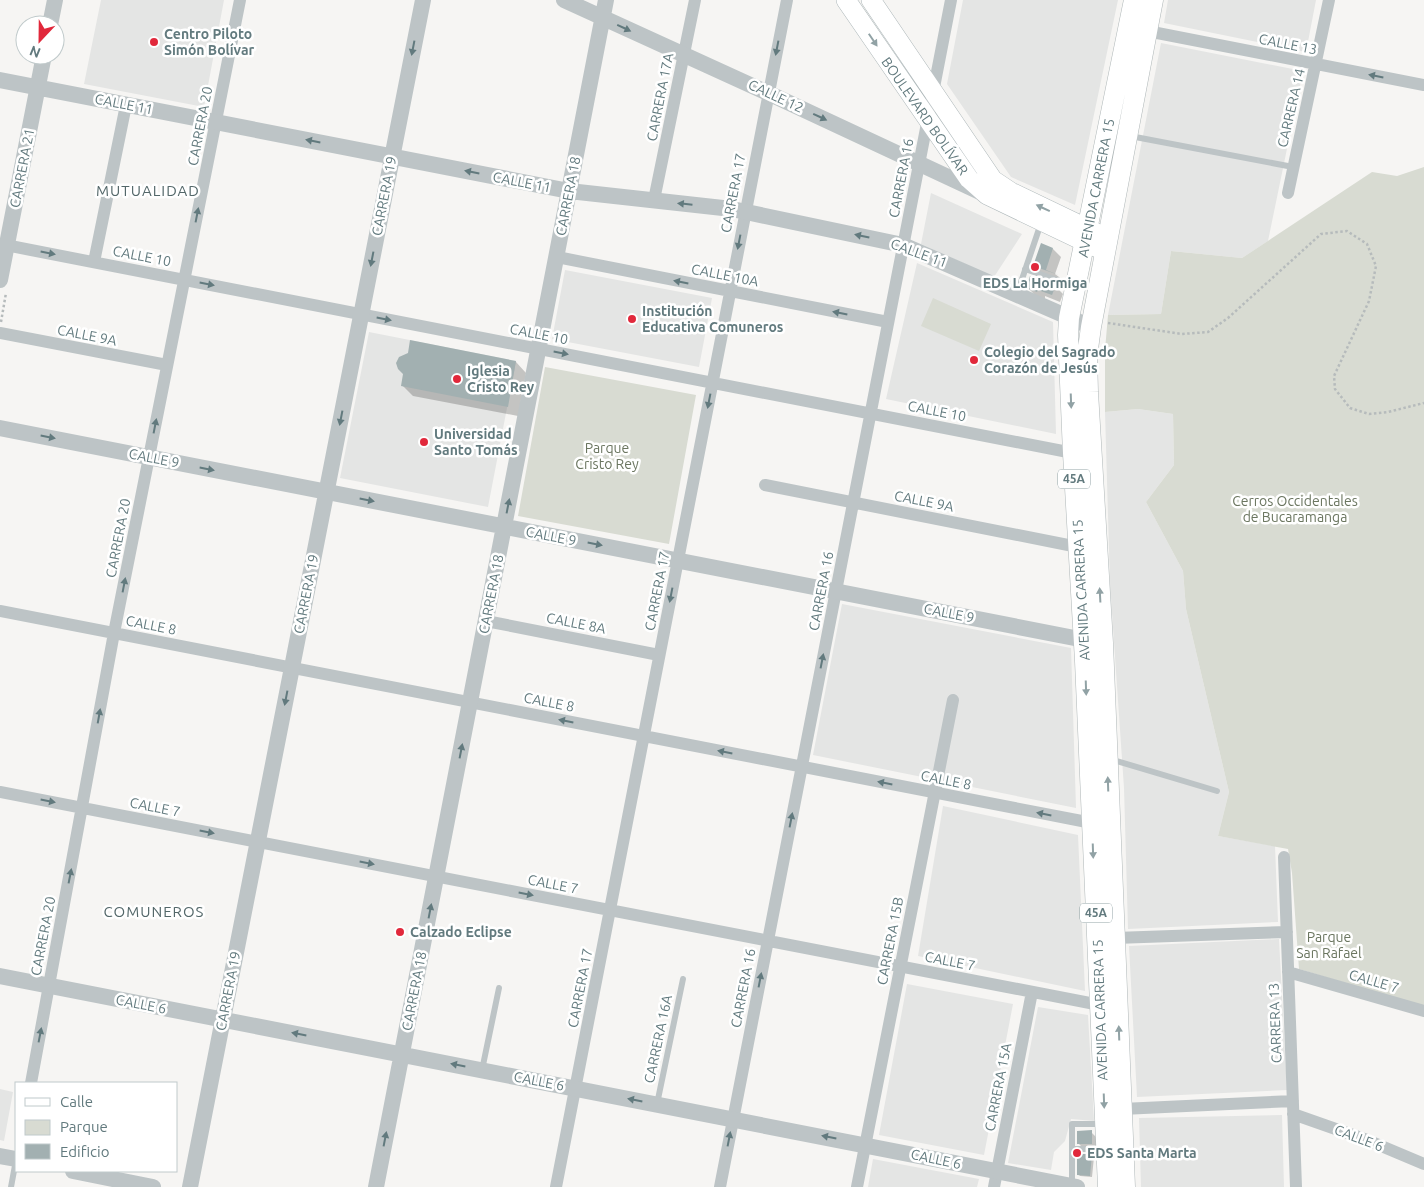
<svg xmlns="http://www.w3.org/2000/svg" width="1424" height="1187" viewBox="0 0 1424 1187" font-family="Ubuntu,sans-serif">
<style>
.built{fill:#e4e5e4}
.green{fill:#d8dbd2}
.shadow{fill:#0003}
.building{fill:#a2b0b1}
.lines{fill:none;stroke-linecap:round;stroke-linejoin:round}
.secondary-casing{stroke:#adb7b9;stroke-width:20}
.primary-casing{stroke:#afb7b8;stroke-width:21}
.path{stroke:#b6bbbc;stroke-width:2.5;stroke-dasharray:2.5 2.5;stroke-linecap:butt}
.service{stroke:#bdc4c6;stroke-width:6}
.minor{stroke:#bdc4c6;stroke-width:12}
.tertiary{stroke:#bdc4c6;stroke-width:16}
.secondary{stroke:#fff;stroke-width:19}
.primary{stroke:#fff;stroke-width:20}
.oneway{fill:#627a7e}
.oneway2{fill:#91a2a5}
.poi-dot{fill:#e1283b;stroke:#fff;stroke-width:2}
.labels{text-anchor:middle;stroke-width:5;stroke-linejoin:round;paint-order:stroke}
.shield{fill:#fff;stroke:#91a2a5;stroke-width:1}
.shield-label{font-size:12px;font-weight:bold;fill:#627a7e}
.poi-label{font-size:14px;font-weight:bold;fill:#627a7e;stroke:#fff;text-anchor:start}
.street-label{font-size:14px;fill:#627a7e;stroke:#fff}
.park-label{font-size:14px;fill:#6b7660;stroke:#fff}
.neighbourhood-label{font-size:15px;letter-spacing:1px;fill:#536769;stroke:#fff}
</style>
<rect width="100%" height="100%" fill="#f6f5f3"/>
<path class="built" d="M101 0H224L204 107 84 84Z
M963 0H1118L1075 205 1011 177 947 84Z
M1168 0H1316L1306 52 1164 23Z
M1161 43 1303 71 1268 241 1242 258 1171 251 1161 314 1108 315Z
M931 193 1022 234 994 277 921 244Z
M917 263 1053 322 1056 434 886 399Z
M565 270 712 298 699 367 552 339Z
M369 332 516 361 488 507 340 478Z
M1138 409 1173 414 1174 465 1146 502 1183 571 1186 609 1229 792 1218 836 1275 846 1278 922 1128 929 1124 788 1110 584 1105 412Z
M842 604 1071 648 1076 808 813 755Z
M943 806 1078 835 1085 991 918 956Z
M1279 939 1287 1090 1137 1097 1129 946Z
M907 984 1013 1004 984 1155 879 1135Z
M1038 1007 1088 1015 1094 1121 1071 1119 1065 1141 1054 1152 1051 1170 1008 1163Z
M0 1089 13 1092 4 1141 0 1140Z
M1282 1115 1284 1187H1141L1139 1118Z
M873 1159 979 1179 977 1187H868Z"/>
<path class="green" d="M1424 167V1007L1299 969 1292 873 1288 849 1218 836 1229 792 1186 609 1183 571 1146 502 1174 465 1173 414 1138 409 1105 412V350L1108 315 1161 314 1171 251 1242 258 1372 172 1397 176Z
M933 298 991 324 979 351 921 326Z
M545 367 696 395 669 544 518 516Z"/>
<path class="shadow" d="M1042 245 1053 249 1061 257 1055 274 1063 280 1042 274 1034 266Z
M1055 286 1063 294 1060 302 1045 296V299L1035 295 1027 287Z
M411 342 516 362 526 373 518 416 413 396 402 385Z
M1091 1132 1096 1137V1148H1083L1078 1143Z
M1092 1155 1094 1157 1092 1177 1080 1176 1078 1174Z"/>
<path class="building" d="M1041 243 1053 248 1046 270 1059 275 1033 266Z
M1030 276 1056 285 1052 295 1038 290 1037 292 1026 288Z
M410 340 516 361 508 407 401 386 403 374 398 369 396 363 399 357 408 353Z
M1092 1130V1144H1077V1131Z
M1077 1154H1092L1090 1176 1077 1175Z"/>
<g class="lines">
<g class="secondary-casing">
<path id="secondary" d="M846 0 969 179 987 195 1104 251
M871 0 993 180 1011 192 1107 238"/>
</g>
<g class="primary-casing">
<path id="primary" d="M1108 1187 1085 661 1073 453 1068 335 1069 318 1134 0
M1125 1187 1103 643 1088 392 1087 356 1091 327 1153 0"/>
</g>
<path class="path" d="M55 47 57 36
M1 322 6 293
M1108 323 1182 334 1208 332 1228 318 1321 234 1347 231 1367 244 1376 266 1369 301 1334 376 1335 389 1350 408 1369 414 1388 412 1424 403"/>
<path class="service" d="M1130 136 1293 167
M1025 269 1074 286
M1017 294 1041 223
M1110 759 1217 791
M482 1070 499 988
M657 1104 683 979
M1072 1149V1124H1104
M1072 1185V1149H1104
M11 1187 16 1160"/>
<path class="minor" d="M1147 31 1424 85
M1288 193 1329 0
M654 200 695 0
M0 244 1073 453
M557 257 888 322
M94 262 126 105
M0 333 167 365
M765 485 1078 547
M0 611 1092 823
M486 621 659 655
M0 792 1100 1005
M1284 857 1296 1187
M1115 938 1287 932
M1288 972 1424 1011
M31 1083 114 633 240 0
M1122 1109 1293 1101
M1293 1114 1367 1140 1424 1164
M556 1187 787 0
M720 1187 951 0
M857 1187 953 700
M994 1187 1032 992"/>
<path class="tertiary" d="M564 0 768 93 980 192
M50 25 55 0
M0 80 569 191 732 209 903 245 1091 327
M0 280 44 55
M0 428 1095 642
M0 976 1077 1187
M0 1156 16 1159
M73 1171 153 1187
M190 1187 423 0
M376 1187 606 0"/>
<use href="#secondary" class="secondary"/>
<use href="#primary" class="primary"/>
</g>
<defs><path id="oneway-solid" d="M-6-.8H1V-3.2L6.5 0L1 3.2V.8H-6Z" transform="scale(1.25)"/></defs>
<g class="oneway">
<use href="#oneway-solid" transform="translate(624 28) rotate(25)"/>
<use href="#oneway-solid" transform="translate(413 48) rotate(101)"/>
<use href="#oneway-solid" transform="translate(777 48) rotate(101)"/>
<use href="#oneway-solid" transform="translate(1376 76) rotate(-169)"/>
<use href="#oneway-solid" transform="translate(820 117) rotate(25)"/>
<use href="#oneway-solid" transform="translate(313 141) rotate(-169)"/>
<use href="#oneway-solid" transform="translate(472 172) rotate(-169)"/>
<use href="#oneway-solid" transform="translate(685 204) rotate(-174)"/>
<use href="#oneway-solid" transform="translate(197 215) rotate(-79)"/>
<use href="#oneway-solid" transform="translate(862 236) rotate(-168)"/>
<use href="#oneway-solid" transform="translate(739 242) rotate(101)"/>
<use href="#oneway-solid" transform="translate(48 253) rotate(11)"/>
<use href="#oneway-solid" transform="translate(372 259) rotate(101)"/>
<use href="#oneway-solid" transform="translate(681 282) rotate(-169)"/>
<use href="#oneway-solid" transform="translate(207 284) rotate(11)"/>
<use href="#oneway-solid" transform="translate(840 313) rotate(-169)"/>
<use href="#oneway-solid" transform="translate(384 319) rotate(11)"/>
<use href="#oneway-solid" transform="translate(561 353) rotate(11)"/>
<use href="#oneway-solid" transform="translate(709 401) rotate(101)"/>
<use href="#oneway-solid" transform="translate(341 418) rotate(101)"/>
<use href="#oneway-solid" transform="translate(155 426) rotate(-79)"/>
<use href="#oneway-solid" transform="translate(48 437) rotate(11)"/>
<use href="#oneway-solid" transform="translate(207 469) rotate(11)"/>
<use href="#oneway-solid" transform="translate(367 500) rotate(11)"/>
<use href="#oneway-solid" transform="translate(508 506) rotate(-79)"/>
<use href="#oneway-solid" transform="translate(595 544) rotate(11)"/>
<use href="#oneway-solid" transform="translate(124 585) rotate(-79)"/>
<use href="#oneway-solid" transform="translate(671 595) rotate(101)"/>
<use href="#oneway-solid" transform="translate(822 661) rotate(-79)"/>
<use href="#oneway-solid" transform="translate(286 698) rotate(101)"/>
<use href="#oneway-solid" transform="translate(99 716) rotate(-80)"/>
<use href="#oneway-solid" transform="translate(566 721) rotate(-169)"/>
<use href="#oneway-solid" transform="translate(461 751) rotate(-79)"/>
<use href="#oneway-solid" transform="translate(725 752) rotate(-169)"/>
<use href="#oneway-solid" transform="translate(885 783) rotate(-169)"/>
<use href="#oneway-solid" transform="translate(48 801) rotate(11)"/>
<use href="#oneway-solid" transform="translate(1044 814) rotate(-169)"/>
<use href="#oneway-solid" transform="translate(791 820) rotate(-79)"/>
<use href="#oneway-solid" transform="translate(207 832) rotate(11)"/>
<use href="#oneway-solid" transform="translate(367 863) rotate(11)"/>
<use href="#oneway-solid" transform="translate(70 876) rotate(-79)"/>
<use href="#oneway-solid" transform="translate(526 894) rotate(11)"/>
<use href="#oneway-solid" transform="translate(430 911) rotate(-79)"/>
<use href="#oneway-solid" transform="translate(760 980) rotate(-79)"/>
<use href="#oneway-solid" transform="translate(299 1034) rotate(-169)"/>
<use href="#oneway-solid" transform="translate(40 1035) rotate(-79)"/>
<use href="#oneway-solid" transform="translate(458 1065) rotate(-169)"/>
<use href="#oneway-solid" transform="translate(635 1100) rotate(-169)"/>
<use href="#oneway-solid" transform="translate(829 1137) rotate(-169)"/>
<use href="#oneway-solid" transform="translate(385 1139) rotate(-79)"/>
<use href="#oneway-solid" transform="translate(729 1139) rotate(-79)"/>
</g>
<g class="oneway2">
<use href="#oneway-solid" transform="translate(873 40) rotate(56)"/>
<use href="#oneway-solid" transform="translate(1043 208) rotate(-155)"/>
<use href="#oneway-solid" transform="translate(1071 401) rotate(88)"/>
<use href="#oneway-solid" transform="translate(1100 595) rotate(-93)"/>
<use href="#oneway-solid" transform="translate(1086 688) rotate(88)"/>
<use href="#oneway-solid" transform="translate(1108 784) rotate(-92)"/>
<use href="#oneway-solid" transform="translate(1093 851) rotate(88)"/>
<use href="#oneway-solid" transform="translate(1119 1033) rotate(-92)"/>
<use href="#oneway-solid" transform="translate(1104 1101) rotate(88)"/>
</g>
<g class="poi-dot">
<circle cx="154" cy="42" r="5"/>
<circle cx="1035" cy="267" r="5"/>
<circle cx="632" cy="319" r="5"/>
<circle cx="974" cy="360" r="5"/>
<circle cx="457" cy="379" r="5"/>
<circle cx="424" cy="442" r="5"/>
<circle cx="400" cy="932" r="5"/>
<circle cx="1077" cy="1153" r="5"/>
</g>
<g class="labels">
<g class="shield">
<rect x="1058" y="469.5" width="32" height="19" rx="4"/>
<rect x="1080" y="903.5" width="32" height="19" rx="4"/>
</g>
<g class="shield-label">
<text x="1074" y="483">45A</text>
<text x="1096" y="917">45A</text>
</g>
<g class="poi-label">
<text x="164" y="39">Centro Piloto<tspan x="164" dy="16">Simón Bolívar</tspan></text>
<text x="1035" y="288" text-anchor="middle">EDS La Hormiga</text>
<text x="642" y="316">Institución<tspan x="642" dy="16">Educativa Comuneros</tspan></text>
<text x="984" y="357">Colegio del Sagrado<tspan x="984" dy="16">Corazón de Jesús</tspan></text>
<text x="467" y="376">Iglesia<tspan x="467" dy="16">Cristo Rey</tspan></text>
<text x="434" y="439">Universidad<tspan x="434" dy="16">Santo Tomás</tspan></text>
<text x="410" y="937">Calzado Eclipse</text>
<text x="1087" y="1158">EDS Santa Marta</text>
</g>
<g class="street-label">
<text transform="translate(1288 44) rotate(11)" y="5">CALLE 13</text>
<text transform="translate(776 96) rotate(25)" y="5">CALLE 12</text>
<text transform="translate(660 97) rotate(-79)" y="5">CARRERA 17A</text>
<text transform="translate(124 104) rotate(11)" y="5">CALLE 11</text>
<text transform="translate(1291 108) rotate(-77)" y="5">CARRERA 14</text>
<text transform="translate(925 116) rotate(55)" y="5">BOULEVARD BOLÍVAR</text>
<text transform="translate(200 126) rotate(-79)" y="5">CARRERA 20</text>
<text transform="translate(22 168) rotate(-79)" y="5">CARRERA 21</text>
<text transform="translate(901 178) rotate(-79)" y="5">CARRERA 16</text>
<text transform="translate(522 182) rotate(11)" y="5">CALLE 11</text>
<text transform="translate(1096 188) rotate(-79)" y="5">AVENIDA CARRERA 15</text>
<text transform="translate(733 193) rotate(-79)" y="5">CARRERA 17</text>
<text transform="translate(384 196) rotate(-79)" y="5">CARRERA 19</text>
<text transform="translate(568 196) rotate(-79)" y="5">CARRERA 18</text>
<text transform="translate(919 253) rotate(20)" y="5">CALLE 11</text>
<text transform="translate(142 256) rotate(11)" y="5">CALLE 10</text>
<text transform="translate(725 275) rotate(11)" y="5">CALLE 10A</text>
<text transform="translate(539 334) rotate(11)" y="5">CALLE 10</text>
<text transform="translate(87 335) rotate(11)" y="5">CALLE 9A</text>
<text transform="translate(937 411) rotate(11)" y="5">CALLE 10</text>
<text transform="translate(154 458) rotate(11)" y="5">CALLE 9</text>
<text transform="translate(924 501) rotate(11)" y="5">CALLE 9A</text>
<text transform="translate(551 536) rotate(11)" y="5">CALLE 9</text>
<text transform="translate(118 538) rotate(-79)" y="5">CARRERA 20</text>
<text transform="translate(1081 590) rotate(-93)" y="5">AVENIDA CARRERA 15</text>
<text transform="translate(657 591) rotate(-79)" y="5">CARRERA 17</text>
<text transform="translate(821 591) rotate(-79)" y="5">CARRERA 16</text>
<text transform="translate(306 594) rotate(-79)" y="5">CARRERA 19</text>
<text transform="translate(491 594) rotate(-79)" y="5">CARRERA 18</text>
<text transform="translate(949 613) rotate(11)" y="5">CALLE 9</text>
<text transform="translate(576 623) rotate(11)" y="5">CALLE 8A</text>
<text transform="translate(151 625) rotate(11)" y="5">CALLE 8</text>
<text transform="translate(549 702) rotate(11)" y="5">CALLE 8</text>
<text transform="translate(946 780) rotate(11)" y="5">CALLE 8</text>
<text transform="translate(155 807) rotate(11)" y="5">CALLE 7</text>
<text transform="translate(553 884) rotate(11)" y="5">CALLE 7</text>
<text transform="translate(43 936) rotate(-79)" y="5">CARRERA 20</text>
<text transform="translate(890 941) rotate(-79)" y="5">CARRERA 15B</text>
<text transform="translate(950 961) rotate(11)" y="5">CALLE 7</text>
<text transform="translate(1374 981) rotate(16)" y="5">CALLE 7</text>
<text transform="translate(580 988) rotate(-79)" y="5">CARRERA 17</text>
<text transform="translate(743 988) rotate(-79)" y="5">CARRERA 16</text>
<text transform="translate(228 991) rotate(-79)" y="5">CARRERA 19</text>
<text transform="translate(414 991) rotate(-79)" y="5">CARRERA 18</text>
<text transform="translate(141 1004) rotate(11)" y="5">CALLE 6</text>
<text transform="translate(1100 1010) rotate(-92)" y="5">AVENIDA CARRERA 15</text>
<text transform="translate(1275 1023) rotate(-92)" y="5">CARRERA 13</text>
<text transform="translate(658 1039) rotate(-78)" y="5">CARRERA 16A</text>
<text transform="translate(539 1081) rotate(11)" y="5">CALLE 6</text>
<text transform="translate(998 1087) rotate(-79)" y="5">CARRERA 15A</text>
<text transform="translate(1359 1138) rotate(21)" y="5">CALLE 6</text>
<text transform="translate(936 1159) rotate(12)" y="5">CALLE 6</text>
</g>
<g class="park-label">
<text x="607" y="453">Parque<tspan x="607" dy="16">Cristo Rey</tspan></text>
<text x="1295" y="506">Cerros Occidentales<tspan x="1295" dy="16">de Bucaramanga</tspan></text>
<text x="1329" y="942">Parque<tspan x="1329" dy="16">San Rafael</tspan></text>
</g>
<g class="neighbourhood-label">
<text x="148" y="196">MUTUALIDAD</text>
<text x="154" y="917">COMUNEROS</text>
</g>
</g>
<rect x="15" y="1082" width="162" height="90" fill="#ffffff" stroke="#c0cacb"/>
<rect x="25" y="1098" width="25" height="8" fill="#ffffff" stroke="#c0cacb"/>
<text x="60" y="1107" font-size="15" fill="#627a7e">Calle</text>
<rect x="25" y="1120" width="25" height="15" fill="#d8dbd2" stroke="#c0cacb"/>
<text x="60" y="1132" font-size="15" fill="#627a7e">Parque</text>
<rect x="25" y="1144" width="25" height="15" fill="#a2b0b1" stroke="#c0cacb"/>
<text x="60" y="1157" font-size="15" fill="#627a7e">Edificio</text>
<g transform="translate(40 40) rotate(202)"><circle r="24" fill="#ffffff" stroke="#c0cacb"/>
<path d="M0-4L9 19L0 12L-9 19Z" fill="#e1283b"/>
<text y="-8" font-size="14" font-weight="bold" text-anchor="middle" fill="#627a7e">N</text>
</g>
</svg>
